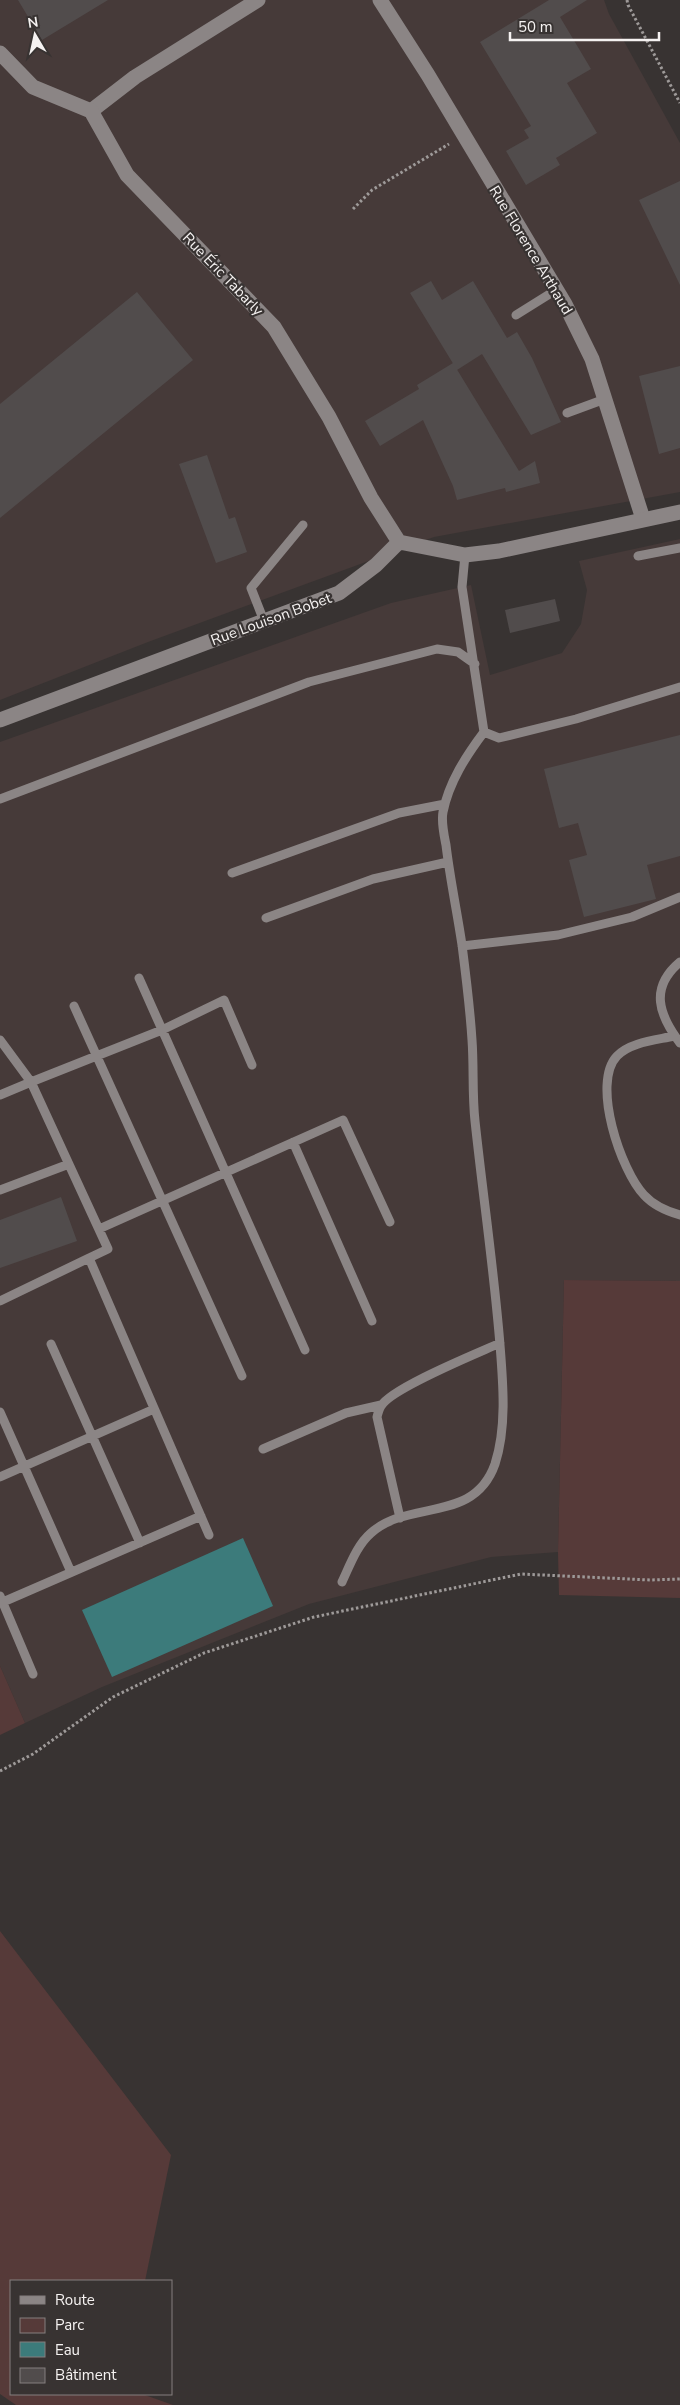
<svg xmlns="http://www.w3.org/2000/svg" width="680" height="2405" viewBox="0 0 680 2405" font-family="'Nunito Sans',sans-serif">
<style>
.built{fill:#463a39}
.green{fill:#563a39}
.water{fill:#3c7b7b}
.building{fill:#514c4c}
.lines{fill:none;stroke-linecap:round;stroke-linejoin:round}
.path{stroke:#9e9a99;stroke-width:3;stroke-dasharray:2.5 2.5;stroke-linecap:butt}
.lane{stroke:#8b8585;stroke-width:9}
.street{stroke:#8b8585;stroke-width:15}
.secondary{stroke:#8b8585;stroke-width:15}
.labels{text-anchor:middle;stroke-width:4.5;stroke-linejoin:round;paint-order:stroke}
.street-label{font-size:15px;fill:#f5f2f1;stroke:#383332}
</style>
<rect width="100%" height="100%" fill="#383332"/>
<path class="built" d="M0 0H604L609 14 680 143V492L434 537 148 642 0 700Z
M680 539V1281L564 1280 558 1552 491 1557 309 1604 102 1687 25 1723 0 1666V742L391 603 471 585 490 675 562 653 581 624 587 590 579 561Z"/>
<path class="green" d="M564 1280 680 1281V1598L559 1595 558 1552Z
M0 1666 25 1723 0 1735Z
M0 1931 171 2155 145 2281H11V2394H142L173 2405H16L0 2394Z"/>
<path class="water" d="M243 1538 273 1606 112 1677 82 1610Z"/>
<path class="building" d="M18 0H108L42 40Z
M549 0H587L560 17 591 69 567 83 597 133 556 158 560 165 526 185 506 151 529 138 524 130 531 126 480 42Z
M680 181V285L639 200Z
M431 281 442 300 473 281 507 338 517 332 532 358 561 422 531 435 482 354 457 370 410 293Z
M137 292 193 360 0 518V404Z
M453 363 519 471 535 461 540 483 506 492 505 488 457 500 453 486 423 420 380 446 365 421 419 389 417 385Z
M680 366V448L659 454 639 376Z
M207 455 229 519 235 517 247 552 216 563 179 464Z
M555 599 560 621 510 633 505 610Z
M680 735V856L647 865 656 899 584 917 569 860 587 855 578 823 559 828 544 769Z
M61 1197 77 1241 0 1268V1220Z"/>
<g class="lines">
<path class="path" d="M627 0 628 5 680 103
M353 209 372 190 449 144
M0 1771 33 1754 113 1697 204 1653 314 1617 521 1574 650 1580 680 1579"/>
<path class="lane" d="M516 315 556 290
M567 413 605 399
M465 555 462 587 484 732 499 738 576 719 680 687
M638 556 680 548
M264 621 251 588 303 525
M0 799 309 682 437 649 458 652 475 664
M232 873 399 813 445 804
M266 918 373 879 448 862
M462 946 558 935 632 917 680 897
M680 962C649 988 659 1015 680 1043
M139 978 305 1350
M74 1006 242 1376
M674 1036C657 1040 630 1042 617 1056 591 1083 621 1171 644 1195 654 1206 666 1211 680 1215
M0 1040 31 1082 162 1030 224 1000 252 1065
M0 1095 31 1082 108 1249 89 1258
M293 1142 372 1321
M0 1190 69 1164
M99 1229 343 1120 390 1222
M0 1301 89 1258 209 1535
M51 1344 140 1543
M0 1412 71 1572
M263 1449 346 1413 381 1405
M0 1477 154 1409
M400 1518 377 1417C378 1413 379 1409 381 1406 391 1388 478 1353 500 1343
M342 1582C350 1565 357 1545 371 1533 409 1499 474 1524 495 1464 507 1427 503 1383 500 1345 494 1270 483 1196 475 1121 472 1094 474 1067 472 1040 470 1008 466 976 462 945 457 911 450 879 446 845 444 835 441 822 443 812 449 782 466 756 484 732
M0 1596 33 1674
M3 1602 201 1516"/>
<path class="street" d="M380 0 428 75 565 304 592 359 643 519
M91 111 135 77 258 0"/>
<path class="secondary" d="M0 53 33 87 91 111 127 175 274 327 329 417 371 498 399 542
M399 542 465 555 499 551 680 512
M0 720 339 593 376 565 399 542"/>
</g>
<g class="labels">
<g class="street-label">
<text transform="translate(531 250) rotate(59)" y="5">Rue Florence Arthaud</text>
<text transform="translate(223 274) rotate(46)" y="5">Rue Éric Tabarly</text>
<text transform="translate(271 619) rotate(-20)" y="5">Rue Louison Bobet</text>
</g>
</g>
<rect x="10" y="2280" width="162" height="115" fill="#383332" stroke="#847f7e"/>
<rect x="20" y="2296" width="25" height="8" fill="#8b8585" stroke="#847f7e"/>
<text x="55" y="2305" font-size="15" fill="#f5f2f1">Route</text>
<rect x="20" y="2318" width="25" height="15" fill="#563a39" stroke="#847f7e"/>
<text x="55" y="2330" font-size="15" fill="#f5f2f1">Parc</text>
<rect x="20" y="2342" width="25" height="15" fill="#3c7b7b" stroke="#847f7e"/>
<text x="55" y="2355" font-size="15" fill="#f5f2f1">Eau</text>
<rect x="20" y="2368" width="25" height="15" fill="#514c4c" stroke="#847f7e"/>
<text x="55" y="2380" font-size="15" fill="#f5f2f1">Bâtiment</text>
<g transform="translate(35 35) rotate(351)" stroke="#383332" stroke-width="4" paint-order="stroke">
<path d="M0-4L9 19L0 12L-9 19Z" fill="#f5f2f1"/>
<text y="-8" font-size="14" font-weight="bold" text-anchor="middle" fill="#f5f2f1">N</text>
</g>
<path d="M510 32v8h149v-8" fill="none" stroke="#f5f2f1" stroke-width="2.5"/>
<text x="518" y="32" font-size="15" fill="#f5f2f1" stroke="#383332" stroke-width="4" paint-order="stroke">50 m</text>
</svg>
